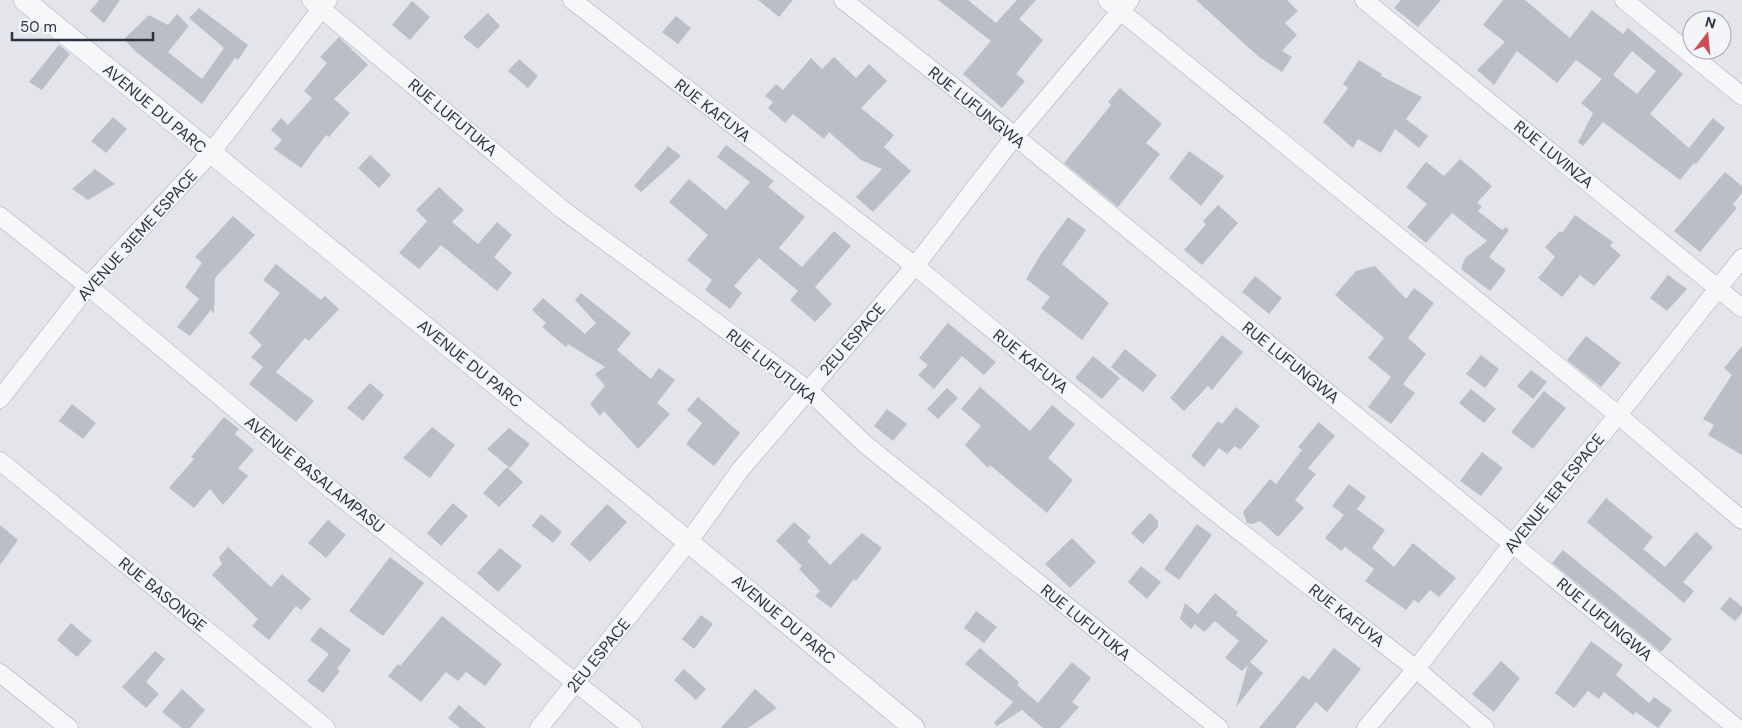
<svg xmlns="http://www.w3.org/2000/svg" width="1742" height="728" viewBox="0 0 1742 728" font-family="'DM Sans',sans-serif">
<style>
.building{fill:#bbbec7;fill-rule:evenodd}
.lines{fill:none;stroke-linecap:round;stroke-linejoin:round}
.minor-casing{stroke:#a8acb4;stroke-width:19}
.tertiary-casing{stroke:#a8acb4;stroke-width:22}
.minor{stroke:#f6f7f9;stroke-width:18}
.tertiary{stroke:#f6f7f9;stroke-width:21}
.labels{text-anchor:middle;stroke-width:4;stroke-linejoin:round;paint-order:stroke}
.street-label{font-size:16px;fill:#2c3242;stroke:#f3f5f8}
</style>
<rect width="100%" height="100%" fill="#e3e5ea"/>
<path class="building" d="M99 0H120L104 23 90 11Z
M758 0H793L779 17Z
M938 0H968L996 23 1017 0H1036L1019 19 1043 40 1016 74 1025 81 1002 108 963 74 991 41Z
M1196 0H1287L1298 11 1285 23 1297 35 1282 51 1292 57 1282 72 1259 57Z
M1401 0H1441L1418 27 1394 8Z
M1503 0H1525L1570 38 1592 10 1623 34 1628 28 1683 74 1650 114 1689 148 1713 118 1725 128 1696 164 1694 163 1680 180 1603 122 1583 146 1578 142 1593 113 1581 103 1602 79 1576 60 1557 83 1517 51 1494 85 1477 70 1505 42 1483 25ZM1632 51 1656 71 1637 94 1613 75Z
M412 1 430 17 410 40 392 25Z
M199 8 248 45 238 60 235 58 202 104 135 51 124 39 149 15 168 25 177 14 189 26 168 52 202 79 224 48 189 18Z
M488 13 500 26 478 49 463 37Z
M676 16 691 28 678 44 662 32Z
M339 37 368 65 334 99 350 113 329 137 326 135 301 168 274 149 282 140 271 130 281 118 288 125 312 98 304 91 327 63 320 57Z
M59 45 70 54 42 90 29 82Z
M834 57 856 78 869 64 887 81 861 108 894 135 884 147 911 171 873 212 856 197 882 169 861 160 829 132 824 139 793 114 785 123 768 108 773 102 765 96 776 84 783 90 811 58 822 69Z
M519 59 538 76 528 88 508 71Z
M1359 60 1382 74 1381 76 1422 97 1406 119 1428 136 1419 148 1395 129 1381 153 1358 139 1353 148 1323 122 1348 88 1343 84Z
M1120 88 1162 124 1146 143 1160 154 1118 207 1064 163 1111 105 1108 102Z
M113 117 127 129 106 153 91 141Z
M726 145 774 181 768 187 805 217 779 248 802 267 834 231 851 246 815 287 832 304 815 322 790 300 798 291 759 258 734 286 742 293 730 309 705 290 712 280 687 260 708 235 669 202 689 179 726 210 750 182 717 157Z
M668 146 681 156 641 192 634 186Z
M1189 151 1224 176 1201 206 1169 178Z
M370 155 391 175 379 188 358 168Z
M1460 159 1492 186 1477 203 1482 206 1478 211 1502 230 1506 227 1509 230 1489 257 1506 270 1490 291 1461 269 1465 258 1487 241 1452 213 1426 243 1407 227 1427 204 1406 187 1426 162 1444 176Z
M95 169 115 184 88 200 72 189Z
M1725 172 1742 186V193L1733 204 1737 208 1700 252 1674 231Z
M439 187 464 210 452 222 478 244 497 222 512 235 494 257 512 273 497 291 441 245 419 269 399 253 427 221 416 210Z
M1218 205 1238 223 1202 265 1184 250 1206 224 1203 221Z
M1575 215 1613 242 1610 246 1621 255 1594 286 1580 275 1562 297 1538 278 1555 257 1545 247 1560 231 1562 233Z
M233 216 255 235 215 278 214 313 211 310 190 336 177 327 199 299 185 287 202 263 195 257Z
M1068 217 1086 230 1062 264 1109 303 1082 340 1041 308 1050 297 1026 279 1041 254Z
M276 264 321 300 325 296 339 309 309 341 305 338 276 372 314 401 296 422 249 384 263 367 251 357 262 345 249 333 280 293 263 280Z
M1375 266 1406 299 1414 288 1434 303 1408 338 1426 354 1403 384 1415 393 1391 424 1368 407 1391 377 1368 358 1384 338 1335 295 1356 271Z
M1668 275 1687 289 1667 311 1650 298Z
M1255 276 1282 298 1269 314 1242 292Z
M581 293 631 333 617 350 651 379 659 368 675 380 657 403 670 414 638 449 604 411 600 416 590 404 605 386 595 374 605 367 568 344 566 347 542 327 546 323 532 310 543 298 585 334 596 323 575 300Z
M948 323 996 362 984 375 962 356 934 389 918 375 928 365 919 358Z
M1222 335 1243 352 1212 390 1208 386 1184 411 1170 398Z
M1586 336 1621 363 1601 387 1567 360Z
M1742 346V455L1708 435 1714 425 1703 419 1732 375 1724 368Z
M1125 349 1157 375 1143 392 1111 367Z
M1481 355 1499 369 1485 388 1466 374Z
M1093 356 1120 378 1102 399 1075 378Z
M1531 370 1547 382 1533 399 1517 386Z
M370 383 384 395 363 421 347 408Z
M980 387 1030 431 1052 405 1075 424 1048 458 1073 480 1047 513 990 465 988 468 965 445 981 426 961 409Z
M947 388 958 398 938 419 927 409Z
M1471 389 1496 409 1484 423 1459 403Z
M1544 391 1566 408 1533 449 1511 432Z
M698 397 740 433 714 466 686 444 702 423 687 410Z
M72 404 96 423 83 439 59 421Z
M1236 407 1260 426 1240 450 1235 446 1227 454 1219 448 1204 467 1191 456 1218 421 1222 424Z
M887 409 907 424 893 441 874 426Z
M224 417 239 429 235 434 254 450 238 468 248 476 223 505 210 489 194 508 169 488 194 459 191 457Z
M1319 422 1335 436 1308 468 1316 474 1295 500 1304 508 1278 537 1260 521 1253 524 1247 523 1243 512 1270 479 1276 484 1302 450 1298 447Z
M432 427 455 445 430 478 403 458Z
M509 428 530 444 510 468 487 449Z
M1482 452 1503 468 1481 496 1460 481Z
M507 467 523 482 499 507 483 493Z
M1349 484 1366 497 1357 509 1385 530 1372 548 1394 567 1413 543 1456 578 1439 597 1430 590 1419 603 1414 600 1406 610 1365 581 1374 569 1345 547 1341 551 1325 538 1344 515 1332 506Z
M1606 498 1653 537 1643 549 1665 567 1696 532 1713 547 1683 582 1694 591 1684 603 1587 522Z
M453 503 468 516 441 546 427 533Z
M607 504 627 522 590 562 570 544Z
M1150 513 1158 521V527L1143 544 1131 533Z
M541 514 562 532 553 543 532 526Z
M328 520 346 535 326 558 308 543Z
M794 522 811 537 807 541 830 565 862 533 882 548 856 581 854 579 831 608 815 596 820 591 799 569 802 566 776 541Z
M1197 524 1212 535 1179 580 1164 569Z
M0 525 18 540 0 565Z
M1072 538 1096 562 1070 588 1045 564Z
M228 547 271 587 282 574 311 599 301 610 296 606 269 640 252 626 258 619 212 575 222 564 219 557Z
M500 548 522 566 498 592 477 573Z
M1563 550 1672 639 1661 652 1552 563Z
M390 557 424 583 383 636 349 611Z
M1141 566 1161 582 1147 599 1128 582Z
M1215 593 1238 612 1236 615 1268 641 1250 662 1263 673 1236 707 1248 665 1242 671 1225 658 1239 641 1215 621 1204 632 1195 624 1191 629 1180 619 1185 603 1198 614Z
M1730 597 1742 607V613L1735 621 1720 609Z
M976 611 997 627 984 643 964 628Z
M701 615 713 624 694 649 682 639Z
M442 616 502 664 485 686 466 672 458 681 446 672 421 702 388 676 398 664 400 666Z
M71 623 92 641 77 657 57 640Z
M320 627 351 650 337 669 340 671 323 693 307 681 329 654 310 640Z
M1591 641 1623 665 1616 675 1649 703 1654 697 1672 710 1658 728 1636 712 1633 715 1604 692 1599 699 1588 691 1574 708 1555 693Z
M980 648 1019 682 1017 685 1038 703 1072 662 1091 678 1072 702 1079 707 1060 728H1043L1022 710 997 726 994 723 1013 702 965 664Z
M1334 648 1361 669 1327 712 1316 702 1295 728H1259L1303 675 1309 680Z
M155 651 165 659 146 682 159 694 146 708 122 687Z
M1501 661 1520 678 1494 712 1472 694Z
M684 669 706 689 696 700 674 680Z
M182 689 205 710 190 728H182L162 712Z
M755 689 777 708 748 728H721Z
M459 705 486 728H460L448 718Z"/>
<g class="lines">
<g class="minor-casing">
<path id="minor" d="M311 0 563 210 808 390 866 445 1219 728
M572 0 915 266 1215 512 1416 669 1485 728
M843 0 989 115 1737 728
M1107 0 1618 415 1742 520
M1364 0 1742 308
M1624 0 1742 96
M0 216 88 286 333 491 633 728
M0 399 88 286 210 154 328 0
M0 461 326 728
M0 673 69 728
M539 728 689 541 741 469 915 266 1015 136 1130 0
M1366 728 1416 669 1513 543 1618 415 1742 258"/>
</g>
<g class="tertiary-casing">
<path id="tertiary" d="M24 0C321 243 619 483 914 728"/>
</g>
<use href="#minor" class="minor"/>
<use href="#tertiary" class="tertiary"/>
</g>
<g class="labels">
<g class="street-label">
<text transform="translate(977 107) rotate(39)" y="6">RUE LUFUNGWA</text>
<text transform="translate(155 108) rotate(40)" y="6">AVENUE DU PARC</text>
<text transform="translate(713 110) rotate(38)" y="6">RUE KAFUYA</text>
<text transform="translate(453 117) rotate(40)" y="6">RUE LUFUTUKA</text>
<text transform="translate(1554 154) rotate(39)" y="6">RUE LUVINZA</text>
<text transform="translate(137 235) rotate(-48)" y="6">AVENUE 3IEME ESPACE</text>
<text transform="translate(852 339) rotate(-49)" y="6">2EU ESPACE</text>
<text transform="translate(1031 361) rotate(39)" y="6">RUE KAFUYA</text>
<text transform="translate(1291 362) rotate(39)" y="6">RUE LUFUNGWA</text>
<text transform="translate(470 363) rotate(39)" y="6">AVENUE DU PARC</text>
<text transform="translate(772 366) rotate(38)" y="6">RUE LUFUTUKA</text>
<text transform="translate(315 474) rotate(39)" y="6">AVENUE BASALAMPASU</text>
<text transform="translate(1554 493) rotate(-51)" y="6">AVENUE 1ER ESPACE</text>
<text transform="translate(163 594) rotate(39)" y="6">RUE BASONGE</text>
<text transform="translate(1347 615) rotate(38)" y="6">RUE KAFUYA</text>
<text transform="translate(784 619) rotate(40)" y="6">AVENUE DU PARC</text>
<text transform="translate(1605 619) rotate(40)" y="6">RUE LUFUNGWA</text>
<text transform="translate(1086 622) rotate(39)" y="6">RUE LUFUTUKA</text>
<text transform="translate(598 655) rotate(-51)" y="6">2EU ESPACE</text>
</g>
</g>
<g transform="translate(1707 35) rotate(16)"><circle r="24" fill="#f3f5f8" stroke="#a3a7af"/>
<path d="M0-4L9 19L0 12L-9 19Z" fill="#c65258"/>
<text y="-8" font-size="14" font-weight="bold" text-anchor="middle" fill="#2c3242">N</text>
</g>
<path d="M12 32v8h141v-8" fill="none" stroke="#2c3242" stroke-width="2.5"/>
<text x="20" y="32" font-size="15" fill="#2c3242" stroke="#f3f5f8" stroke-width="4" paint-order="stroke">50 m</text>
</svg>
